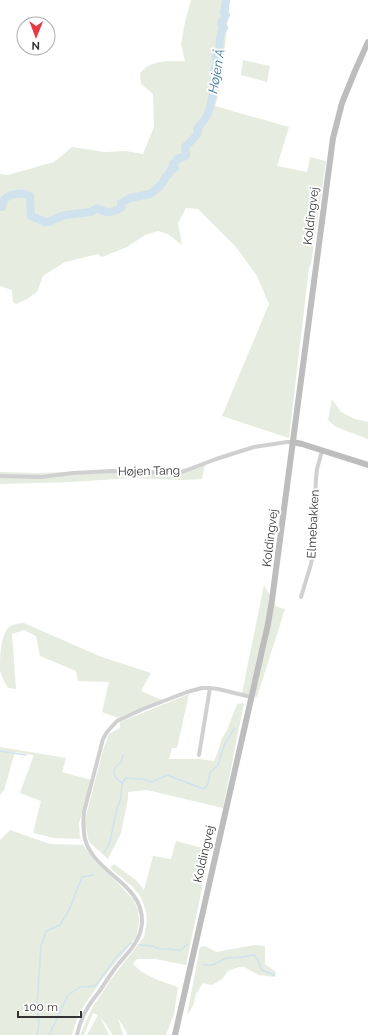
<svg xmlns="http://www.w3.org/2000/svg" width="368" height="1035" viewBox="0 0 368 1035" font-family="Raleway,sans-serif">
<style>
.green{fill:#e6ecdf}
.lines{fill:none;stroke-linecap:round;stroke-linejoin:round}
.stream{stroke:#cfe2ee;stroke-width:1.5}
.river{stroke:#cfe2ee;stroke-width:8}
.street{stroke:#d0d0d0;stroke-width:4}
.secondary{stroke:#bdbdbd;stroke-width:6}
.labels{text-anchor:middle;stroke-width:4;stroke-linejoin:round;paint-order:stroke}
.street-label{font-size:12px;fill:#333;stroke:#fff}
.water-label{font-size:13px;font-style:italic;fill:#3f7597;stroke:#fff}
</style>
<rect width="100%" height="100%" fill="#fff"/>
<path class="green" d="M191 0H230L224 55 219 94 215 106 289 127 277 166 307 172 310 157 326 161 311 264 309 268 289 438 222 416 269 304 257 276 236 247 198 209 186 208 178 223 182 245 168 234 158 231 145 235 127 247 102 257 98 254 65 262 43 276 37 292 27 299 16 304 13 302 12 290 0 286V174L8 175 54 162 72 147 104 152 126 151 143 154 154 127 153 94 141 84 140 73C153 58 168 62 185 61L181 44 185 22Z
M243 60 270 66 267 82 241 75Z
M332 399 341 412 355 419 368 422V439L336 427 328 420Z
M205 465 202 479 184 480 131 478 71 482 0 484V472L36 473 182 469Z
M264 585 277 607 285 609 257 697 242 693Z
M24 623 99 656 151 673 141 691 162 700 118 718 102 712 109 682 78 681 76 671 40 656 36 636 24 630 12 634 16 689 8 688C5 683 1 676 0 670 0 660 0 635 9 627 13 624 19 623 24 623Z
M189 694 177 748H172L169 759H200L214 761 217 754 222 738 227 730 237 704 244 703 223 808 147 790 128 792V799L121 833 108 859 89 842 85 824 86 816 103 750 109 734 120 728V722Z
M0 747 66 758 62 772 91 780 79 823 80 839 54 838 33 833 41 801 20 793 34 755 15 752 4 790 0 795Z
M10 830 50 844 83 845 96 863 112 877 133 899 138 910 139 924 136 937 131 944 103 978 79 1013 72 1035H0V840Z
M176 841 210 850 186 965 156 959H137L133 964C144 976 163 982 178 987L174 1014 166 1035H127V1033L118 1018 123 1035H112L110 1030 100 1017 109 1035H87L98 1015 93 1013 84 1035H80L92 1008 108 984V983L144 937 147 921 146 911 141 897 132 886 110 868 114 864 136 880 144 890 153 856 171 859Z
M254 945 265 946V964L276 972 275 977 259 975 244 967H239L228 971 222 979 212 985 206 984 203 983 196 994 193 1006 187 1015 200 947 205 946 216 952Z"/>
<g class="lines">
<path class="stream" d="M0 751 26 755
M122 783 116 778 114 774 115 768 121 762 123 755
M104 853 110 842 117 808 121 798 122 783 126 778 143 779 152 782 167 775 204 789 208 784 210 773 218 765 225 743 235 728
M139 945 152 946 159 949H167L176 950H181L188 944
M203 965H213L226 958H235L254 955 258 960 262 970 274 975
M37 1035 39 1023 37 1006 41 946 46 931 60 925 70 908 82 877 93 875
M49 1035 68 995 80 987 95 986 118 955 131 943"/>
<path class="river" d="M0 207H2C2 205 3 202 4 200 9 193 23 192 30 196L31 216 45 222H48L64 215 91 212 97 208C107 214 111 213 121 208V203L130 198 150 194 159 187 165 179 166 176 168 175 171 169 175 168 173 164 176 162 177 159 186 156 185 147 197 135 198 132 197 129C199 125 204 122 206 117 212 108 215 80 214 70 218 66 216 61 216 56H220C220 54 220 52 220 50 219 45 220 35 222 30L224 28 221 24V22L224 19 226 15 224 13 226 0"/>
<path class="street" d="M0 476 41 477 73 473 112 471 170 473 182 472 216 459 254 447 287 442H293
M301 597 311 564 313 554 316 478 317 469 322 451
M199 755 210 688
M77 1035C79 1026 82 1017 87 1009 90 1003 95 997 99 992 105 983 110 975 116 967 128 952 140 943 142 923 144 883 94 874 85 839 83 830 83 822 84 812L103 739 107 732 117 721 143 709 187 692 202 688H210L218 689 251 697"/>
<path class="secondary" d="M293 442 302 444 368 465
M175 1035 268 624 272 600 333 138 342 103 355 71 368 42"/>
</g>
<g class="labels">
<g class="street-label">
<text transform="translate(311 216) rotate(-83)" y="4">Koldingvej</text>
<text transform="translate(149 471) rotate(-1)" y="4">Højen Tang</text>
<text transform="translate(313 524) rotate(-87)" y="4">Elmebakken</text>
<text transform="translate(270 538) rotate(-83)" y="4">Koldingvej</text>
<text transform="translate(204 854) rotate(-77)" y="4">Koldingvej</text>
</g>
<g class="water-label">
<text transform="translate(216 71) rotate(-80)" y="5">Højen Å</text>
</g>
</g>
<g transform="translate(36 36) rotate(181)"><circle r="19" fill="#ffffff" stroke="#adadad"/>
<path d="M0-3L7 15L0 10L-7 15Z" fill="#e63946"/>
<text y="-6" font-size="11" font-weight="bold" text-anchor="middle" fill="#333333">N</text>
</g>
<path d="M18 1011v6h63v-6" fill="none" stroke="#333333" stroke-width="2"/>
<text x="24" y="1011" font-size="12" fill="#333333" stroke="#ffffff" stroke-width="3" paint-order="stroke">100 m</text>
</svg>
